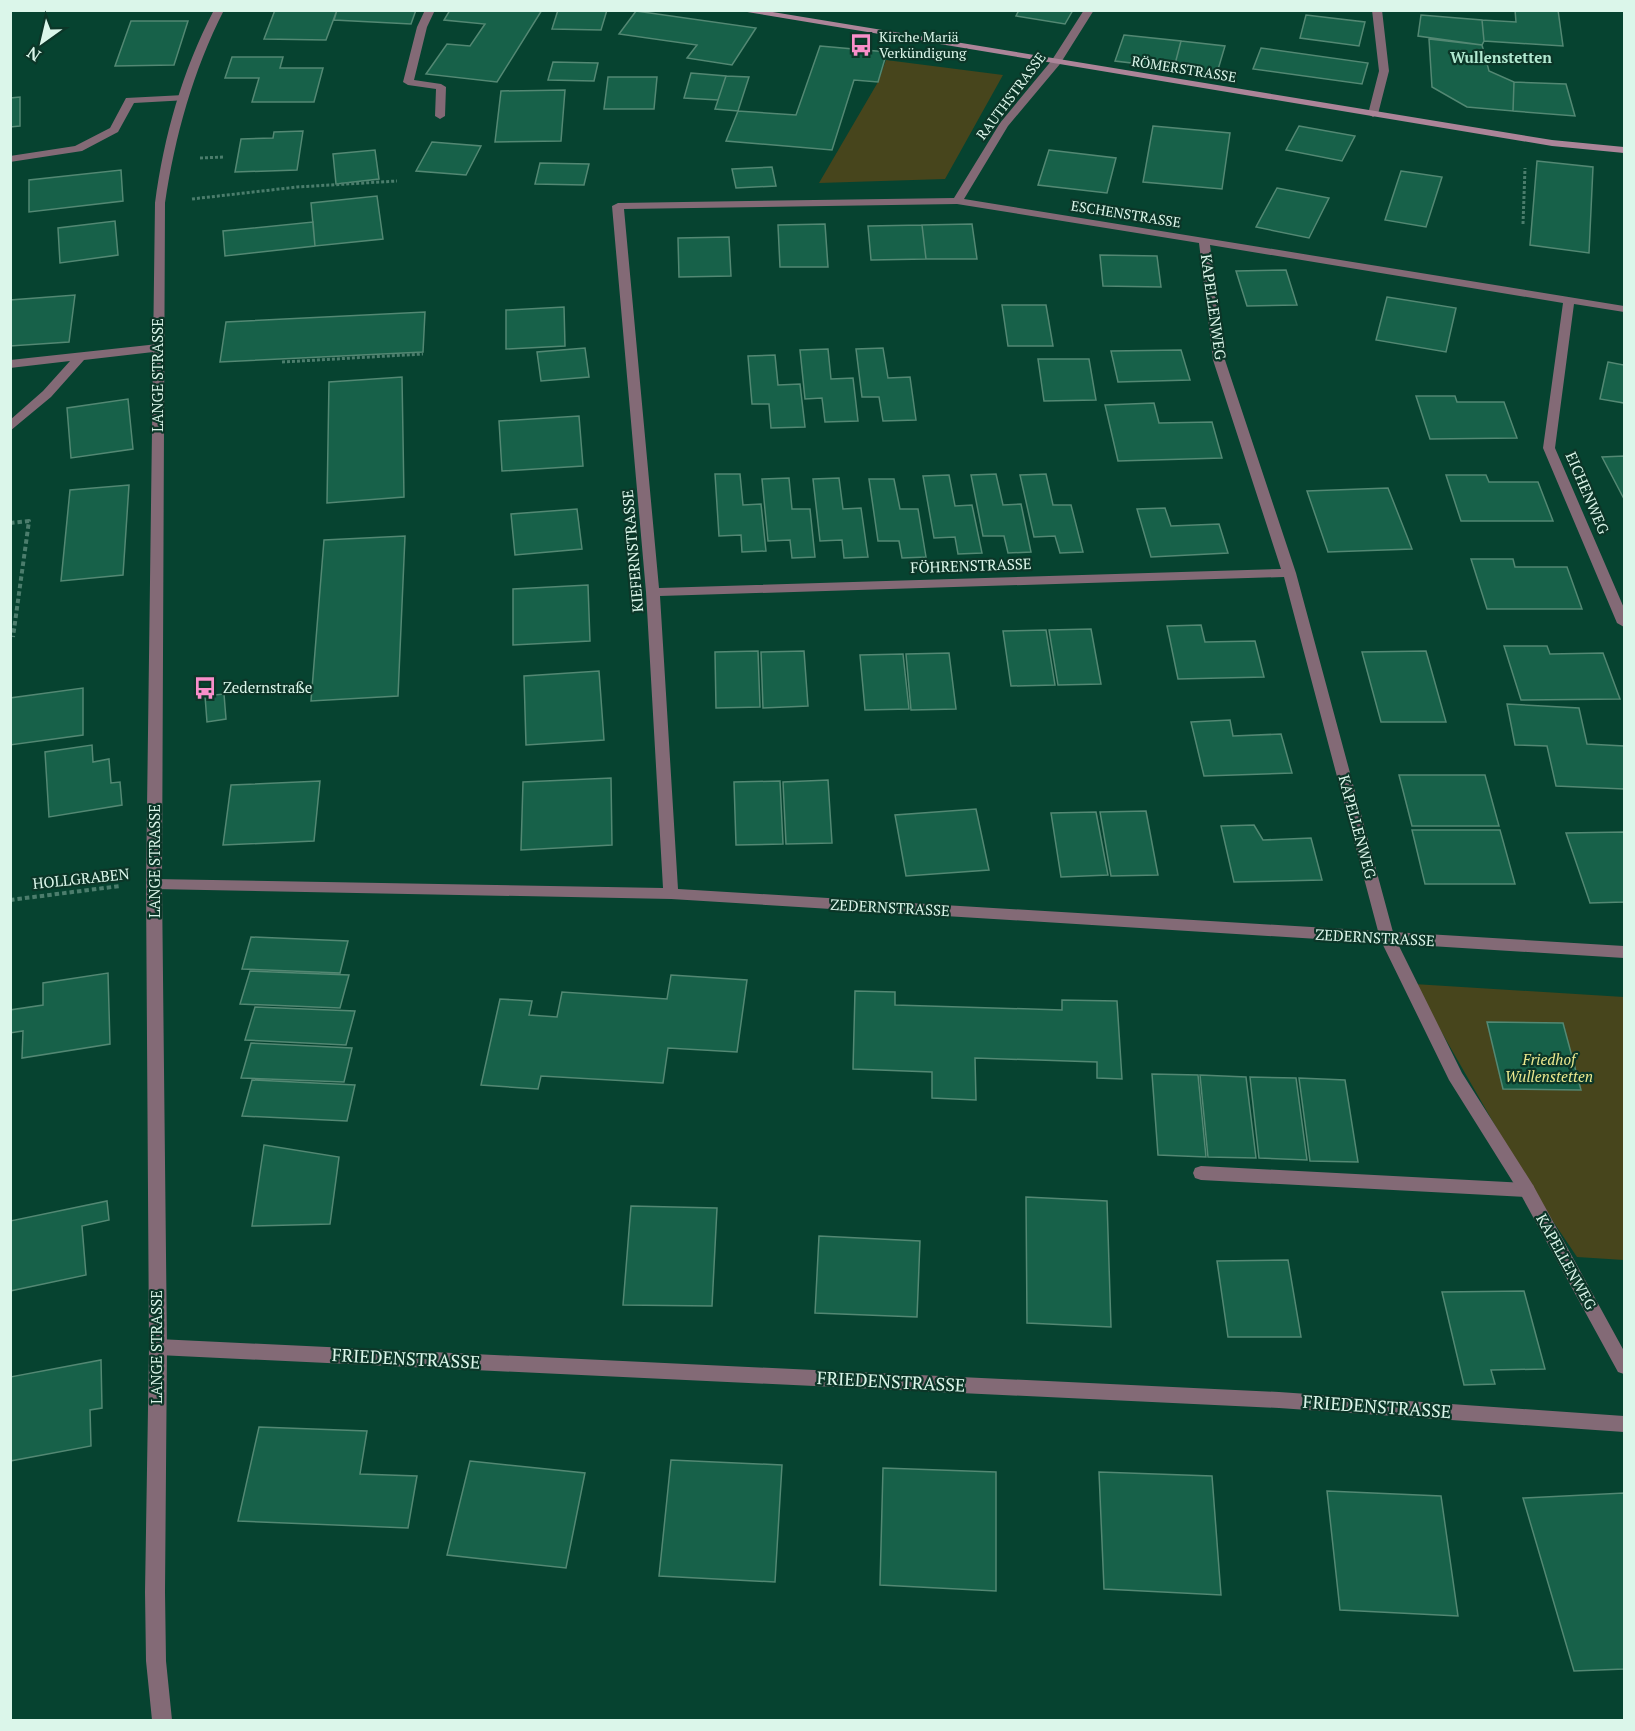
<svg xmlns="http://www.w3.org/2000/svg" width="1635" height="1731" viewBox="0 0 1635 1731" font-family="'PT Serif',serif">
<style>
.green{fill:#47451c}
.building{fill:#176149;stroke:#538873;stroke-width:1.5}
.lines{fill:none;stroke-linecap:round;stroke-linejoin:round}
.path-far1{stroke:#4b7d6c;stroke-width:3;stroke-dasharray:3 2;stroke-linecap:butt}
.path{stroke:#4b7d6c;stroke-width:4;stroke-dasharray:4.5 3;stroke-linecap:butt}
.service{fill:#836a76;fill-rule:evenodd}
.minor{fill:#836a76;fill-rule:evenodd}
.tertiary{fill:#836a76;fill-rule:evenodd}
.secondary{fill:#ac8599;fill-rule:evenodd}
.labels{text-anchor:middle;stroke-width:4.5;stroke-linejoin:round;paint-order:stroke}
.far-poi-label{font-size:14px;fill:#dbf6ea;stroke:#0c3628;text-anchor:start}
.far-street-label{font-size:14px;fill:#dbf6ea;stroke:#0c3628}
.far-quarter-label{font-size:15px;font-weight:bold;fill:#b1ead1;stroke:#0c3628}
.street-label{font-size:15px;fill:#dbf6ea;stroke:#0c3628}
.poi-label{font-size:15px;fill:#dbf6ea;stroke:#0c3628;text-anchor:start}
.park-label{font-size:15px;font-style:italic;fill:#ece98f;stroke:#0c3628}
.near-street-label{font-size:18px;fill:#dbf6ea;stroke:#0c3628}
</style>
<rect width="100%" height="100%" fill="#064330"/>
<path class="green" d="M886 60 1003 75 945 179 819 183 878 82Z
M1414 984 1624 997V1260L1577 1257 1532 1190Z"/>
<path class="building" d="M275 10H337L326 40 264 39Z
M337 10H416L411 24 334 20Z
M450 10H542L497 82 426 74 447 44 470 46 485 24 444 20Z
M558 10H607L601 30 552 29Z
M1019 10H1073L1065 24 1016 16Z
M1515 10H1558L1563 46 1484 41 1482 20 1516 22Z
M636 11 756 28 732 65 687 58 697 45 619 34Z
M1306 15 1365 22 1359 46 1300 38Z
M1421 15 1482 20 1484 41 1482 45 1418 36Z
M131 21H188L174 65 115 66Z
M1124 35 1181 41 1174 68 1115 61Z
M1429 39 1482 45 1489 71 1514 82 1513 111 1467 107 1432 87Z
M1181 41 1225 46 1217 73 1174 68Z
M820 46 887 52 878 82 854 80 832 150 726 141 738 111 796 115Z
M1261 48 1368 63 1362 84 1253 69Z
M232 57H283L280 68H323L314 102H252L259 78H225Z
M553 62 598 63 594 81 548 80Z
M691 73 726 76 718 100 684 98Z
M726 76 749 77 738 111 715 109Z
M608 77H657L654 109H604Z
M1514 82 1566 84 1575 116 1513 111Z
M565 90 561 141 495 142 501 91Z
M20 97V126L10 127V98Z
M1153 126 1230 133 1222 189 1143 182Z
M1299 126 1355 136 1342 161 1286 150Z
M303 131 297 170 235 172 241 139 273 138 274 132Z
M432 142 481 146 466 175 416 171Z
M375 150 379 179 336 184 333 154Z
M1049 150 1116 158 1107 193 1038 185Z
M1537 161 1593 167 1589 253 1530 245Z
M540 163 589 164 584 185 535 184Z
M772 167 776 186 736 188 732 169Z
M121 170 123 201 29 212V180Z
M1401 171 1442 177 1426 227 1385 220Z
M1277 188 1329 198 1309 238 1256 227Z
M377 196 383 239 315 246 311 203Z
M115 221 118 255 60 263 58 228Z
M313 222 315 246 225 256 223 231Z
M825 224 828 267H780L778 225Z
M972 224 977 259H926L922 225Z
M922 225 926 259 871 260 868 226Z
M729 237 731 276 679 277 678 238Z
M1100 255 1157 256 1161 287 1103 286Z
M1286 270 1297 305 1247 306 1236 271Z
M75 295 69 342 10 346V300Z
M1387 297 1456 308 1446 352 1376 340Z
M1002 305H1046L1053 346H1008Z
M564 307 565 346 506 349V310Z
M425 312 423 352 220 362 226 322Z
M585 348 589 377 541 381 537 352Z
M883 348 888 378 910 377 916 420 883 421 879 397H862L856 349Z
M828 349 831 379 853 378 858 421 825 422 822 398 805 399 800 350Z
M1181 350 1190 380 1118 382 1111 351Z
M775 355 778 385 800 384 805 427 771 428 769 404H752L748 356Z
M1038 359H1089L1096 400 1044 401Z
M1608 362 1624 365V403L1600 399Z
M402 377 404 497 327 503 329 382Z
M1416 396H1455L1457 402H1504L1517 438 1430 439Z
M128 399 133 449 71 458 67 408Z
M1154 403 1159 423 1212 422 1222 458 1118 461 1105 405Z
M579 416 583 466 502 471 499 421Z
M1624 456V499L1602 457Z
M715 474H740L743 505 761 504 766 551 742 552 741 535 719 536Z
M996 474 1003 505 1021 504 1031 552 1008 553 1004 536H983L971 475Z
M1046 474 1053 505H1071L1083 552 1060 553 1055 536 1034 537 1020 475Z
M949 475 955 506 972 505 982 553 958 554 955 537 934 538 923 476Z
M1446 475H1486L1489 482H1538L1553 521H1461Z
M789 478 792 509H810L815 557 792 558 790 540 768 541 762 479Z
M839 478 843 509 861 508 868 557 844 558 842 540 820 541 813 479Z
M869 479H894L900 509H918L926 557 902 558 899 541H878Z
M129 485 123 575 61 581 70 490Z
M1388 488 1412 549 1328 552 1307 491Z
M1165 508 1171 526 1219 524 1228 553 1151 557 1137 509Z
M577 509 582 549 515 555 511 514Z
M405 536 398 696 311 701 324 540Z
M1471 559H1513L1515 567H1567L1582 609H1487Z
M588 585 590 641 513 645V589Z
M1201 625 1205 642 1255 641 1264 677 1178 679 1167 626Z
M1091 629 1101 684 1058 685 1049 630Z
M1046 630 1055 685 1011 686 1003 631Z
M1504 646H1547L1550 654 1603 653 1620 699 1521 700Z
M758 651 760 707 716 708 715 652Z
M804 651 808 706 763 708 761 652Z
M1426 651 1446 722H1381L1362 652Z
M949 653 956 709 911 710 906 654Z
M903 654 909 709 865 710 860 655Z
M599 671 604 740 526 745 524 676Z
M83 688V735L10 745V698Z
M224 694 226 719 207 722 205 696Z
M1507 704 1579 708 1587 744 1624 746V789L1556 786 1547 746 1515 745Z
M1230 720 1233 736 1281 734 1292 773 1204 776 1191 722Z
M92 745 93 762 109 759 111 783 120 782 122 805 49 817 45 752Z
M1399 775H1485L1499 826H1412Z
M611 778 612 845 521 850 523 782Z
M828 780 832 843 786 844 783 782Z
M320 781 314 841 223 845 231 785Z
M780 781 783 844 736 845 734 782Z
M976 809 989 870 906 876 895 815Z
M1146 811 1158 875 1111 876 1100 812Z
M1096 812 1108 875 1061 877 1051 813Z
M1254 825 1263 840 1311 838 1322 880 1234 882 1221 826Z
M1412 830H1500L1515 884H1425Z
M1624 832V902L1590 903 1566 833Z
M251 937 348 941 340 973 242 969Z
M250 971 349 975 340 1008 240 1004Z
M108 973 110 1044 22 1058 23 1031 10 1033V1010L43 1005V983Z
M671 975 747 980 737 1052 668 1048 663 1083 541 1076 538 1089 481 1085 500 999 532 1001 529 1015 557 1017 562 992 667 999Z
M855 991 895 992V1005L1062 1010V1000L1117 1001 1122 1079 1097 1078V1062L975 1058 976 1100 932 1098V1072L853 1069Z
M255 1007 355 1011 346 1045 245 1040Z
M1487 1022 1563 1023 1581 1090 1503 1089Z
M251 1043 352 1048 344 1082 241 1078Z
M1152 1074 1198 1075 1206 1157 1158 1155Z
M1200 1075 1246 1077 1256 1158 1208 1157Z
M1250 1077 1296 1078 1307 1160 1259 1158Z
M1299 1078 1345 1080 1358 1162 1310 1161Z
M252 1080 355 1085 347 1121 242 1116Z
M264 1145 339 1157 330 1224 252 1226Z
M1026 1197 1107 1201 1111 1327 1027 1323Z
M107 1201 109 1220 82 1226 86 1275 10 1291V1221Z
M631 1206 717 1208 712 1306 623 1305Z
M819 1236 920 1241 917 1317 815 1313Z
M1288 1260 1301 1337H1228L1217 1261Z
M1524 1291 1545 1369 1491 1370 1495 1384 1464 1385 1442 1292Z
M101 1360 102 1408 90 1410 91 1446 10 1461V1377Z
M259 1427 367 1431 360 1474 417 1476 408 1528 238 1521Z
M671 1460 782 1465 775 1582 659 1576Z
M470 1461 585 1473 566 1568 447 1555Z
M883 1468 996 1472V1591L880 1585Z
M1099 1472 1212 1476 1221 1595 1104 1589Z
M1327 1491 1441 1496 1458 1616 1340 1610Z
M1624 1493V1669L1574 1671 1523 1498Z"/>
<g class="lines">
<path class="path-far1" d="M200 158 224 157
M192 199 297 187 397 181
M1523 224 1525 168
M282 362 423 354"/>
<path class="path" d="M10 523 29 521 13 637
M10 900 120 886"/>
<path class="service" d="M425 10H435L427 27 414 80 441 84 446 87 445 116 440 119 435 116 436 89 408 85 403 82 417 27Z
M1372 10H1382L1389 71 1378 114 1373 117 1368 114 1379 71Z
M1201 1166 1527 1183 1533 1185 1535 1190 1533 1195 1527 1197 1201 1180 1195 1178 1193 1173 1195 1168Z"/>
<path class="minor" d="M1084 10H1094L1060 64 1008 126 964 199 1624 306V312L1574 304 1555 448 1624 608V627L1617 623 1543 448 1563 303 1210 245 1225 360 1296 573 1393 932 1624 946V958L1398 944 1462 1073 1533 1185 1624 1351V1374L1618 1372 1521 1195 1449 1080 1382 943 671 899 154 889 149 888 146 884 149 880 154 879 663 888 646 592 612 206 618 203 954 198 1000 123 1052 60ZM957 204 1199 243 1213 360 1281 569 659 588 624 209ZM1284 577 1378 931 678 889 660 596Z
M184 95 188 96V100L134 103 118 132 82 151 10 162V156L75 146 110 128 126 98Z
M158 344 162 345V351L84 360 51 397 10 431V420L43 391 70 361 10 368V360Z
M158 1339 1279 1392 1624 1416V1432L1279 1408 158 1355 152 1352 149 1347 152 1342Z"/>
<path class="tertiary" d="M214 10H224C193 71 175 136 165 203L162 884 167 1347 165 1592 166 1661 172 1720H152L146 1661 145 1592 149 1347 146 884 155 203C164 136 182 71 214 10Z"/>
<path class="secondary" d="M735 10H761L1552 140 1624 147V153L1552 146Z"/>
</g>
<defs>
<g id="bus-bare" transform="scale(1.8)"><path d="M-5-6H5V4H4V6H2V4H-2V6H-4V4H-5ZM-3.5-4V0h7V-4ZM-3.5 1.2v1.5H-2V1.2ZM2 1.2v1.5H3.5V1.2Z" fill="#f98fca" stroke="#0c3628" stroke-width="2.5" paint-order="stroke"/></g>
</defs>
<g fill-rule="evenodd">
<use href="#bus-bare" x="861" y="45"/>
<use href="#bus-bare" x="205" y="688"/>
</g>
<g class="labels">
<g class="far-poi-label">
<text x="879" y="42">Kirche Mariä<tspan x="879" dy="16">Verkündigung</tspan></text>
</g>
<g class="far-street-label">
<text transform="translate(1184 69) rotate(9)" y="5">RÖMERSTRASSE</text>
<text transform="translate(1011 96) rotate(-53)" y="5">RAUTHSTRASSE</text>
<text transform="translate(1126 214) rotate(9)" y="5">ESCHENSTRASSE</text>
</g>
<g class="far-quarter-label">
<text x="1501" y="63">Wullenstetten</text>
</g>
<g class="street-label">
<text transform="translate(1213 307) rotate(82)" y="5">KAPELLENWEG</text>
<text transform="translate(158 375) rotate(-90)" y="5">LANGE STRASSE</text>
<text transform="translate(1587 493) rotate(67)" y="5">EICHENWEG</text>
<text transform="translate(633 551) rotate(-95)" y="5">KIEFERNSTRASSE</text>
<text transform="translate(971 566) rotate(-2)" y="5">FÖHRENSTRASSE</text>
<text transform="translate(1357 827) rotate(75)" y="5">KAPELLENWEG</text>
<text transform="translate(155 861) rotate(-90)" y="5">LANGE STRASSE</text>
<text transform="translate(81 879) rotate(-6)" y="5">HOLLGRABEN</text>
<text transform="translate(890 908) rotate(3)" y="5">ZEDERNSTRASSE</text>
<text transform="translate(1375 938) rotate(3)" y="5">ZEDERNSTRASSE</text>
<text transform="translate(1566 1262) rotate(61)" y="5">KAPELLENWEG</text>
<text transform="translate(157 1347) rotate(-90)" y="5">LANGE STRASSE</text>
</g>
<g class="poi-label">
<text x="223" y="693">Zedernstraße</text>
</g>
<g class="park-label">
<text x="1549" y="1065">Friedhof<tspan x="1549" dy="17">Wullenstetten</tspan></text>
</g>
<g class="near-street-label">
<text transform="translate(406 1359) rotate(3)" y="6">FRIEDENSTRASSE</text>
<text transform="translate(891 1382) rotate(3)" y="6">FRIEDENSTRASSE</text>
<text transform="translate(1377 1407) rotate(4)" y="6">FRIEDENSTRASSE</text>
</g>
</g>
<rect width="1635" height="1731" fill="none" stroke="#dbf6ea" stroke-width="24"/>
<g transform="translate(42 42) rotate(214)" stroke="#0c3628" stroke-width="4.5" paint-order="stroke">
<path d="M0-4.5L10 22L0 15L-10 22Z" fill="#dbf6ea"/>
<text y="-9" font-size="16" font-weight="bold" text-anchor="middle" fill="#dbf6ea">N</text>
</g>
</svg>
